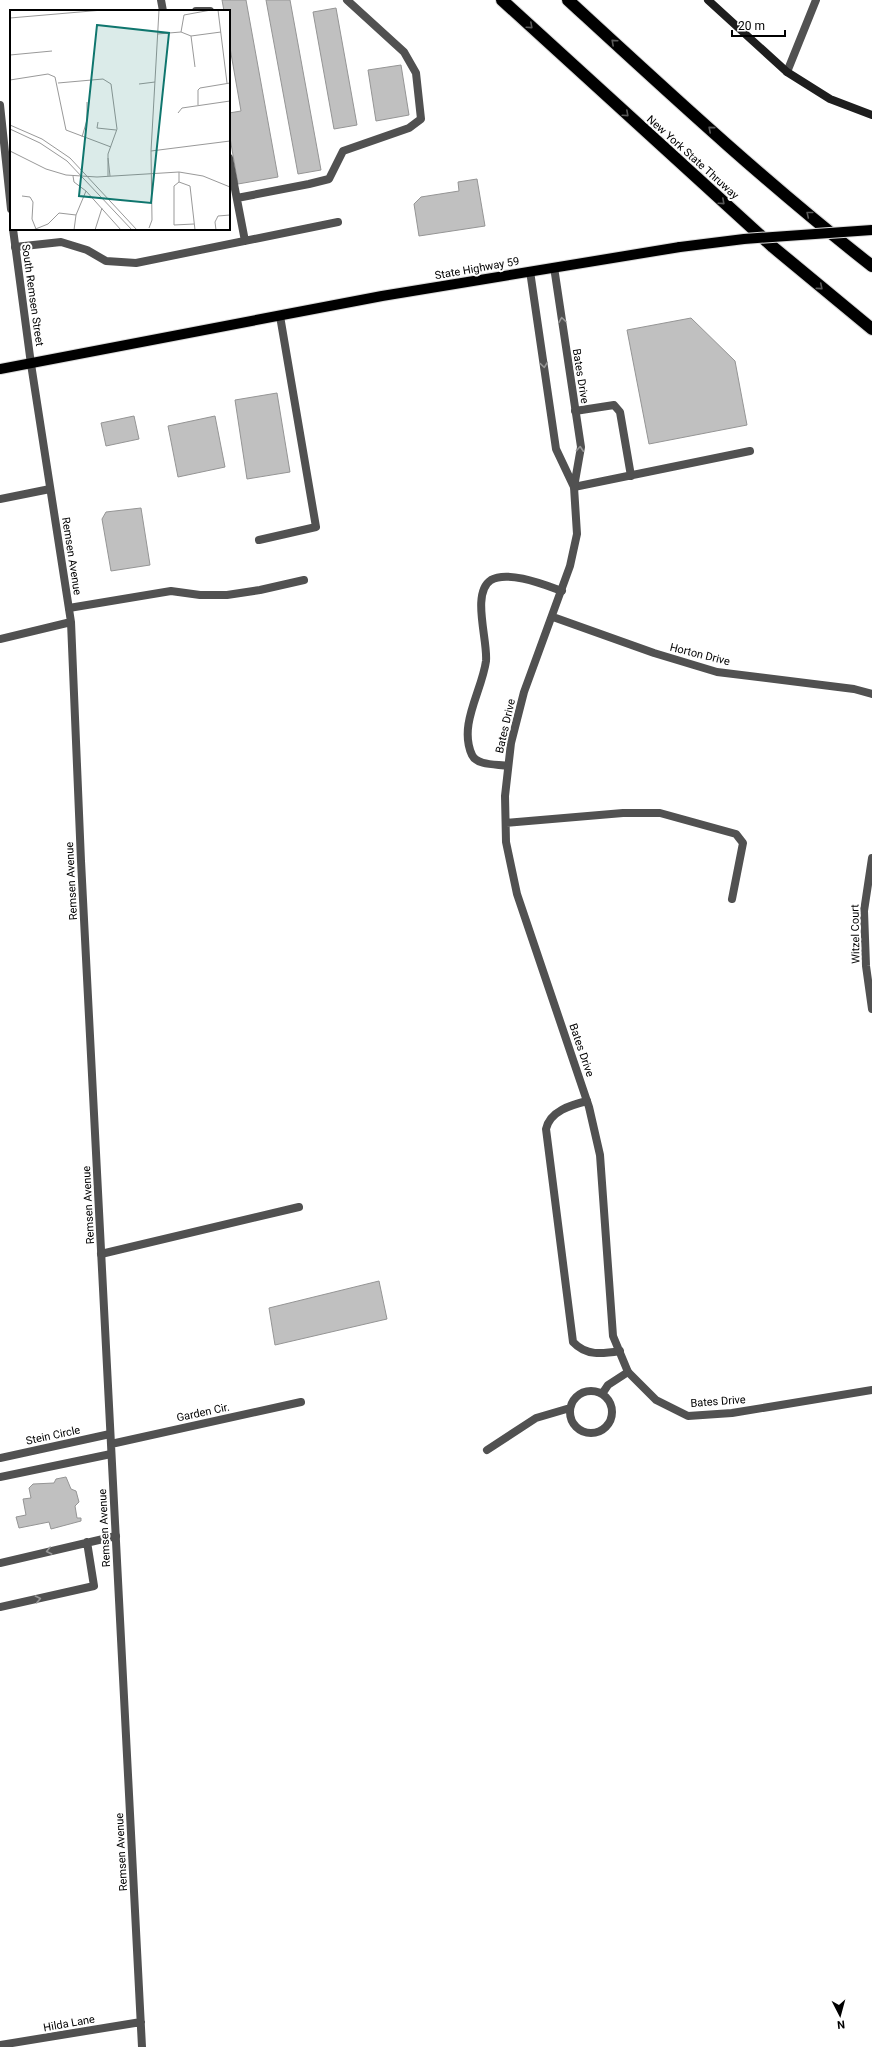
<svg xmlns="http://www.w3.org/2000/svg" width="872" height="2047" viewBox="0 0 872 2047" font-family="Roboto,sans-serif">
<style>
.building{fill:#c0c0c0;stroke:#959595}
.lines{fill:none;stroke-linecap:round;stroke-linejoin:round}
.primary-casing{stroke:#dbdbdb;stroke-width:12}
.highway-casing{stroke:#dbdbdb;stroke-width:14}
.lane{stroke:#515151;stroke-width:8}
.street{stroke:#515151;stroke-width:8}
.secondary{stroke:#1e1e1e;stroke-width:8}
.primary{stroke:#000;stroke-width:10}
.highway{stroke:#000;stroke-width:12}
.primary-bridge-casing{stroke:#dbdbdb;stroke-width:12;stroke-linecap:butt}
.primary-bridge{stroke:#000;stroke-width:10}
.oneway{stroke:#595959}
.oneway2{stroke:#979797}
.labels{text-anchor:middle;stroke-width:4;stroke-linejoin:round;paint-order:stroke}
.street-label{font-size:11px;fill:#000;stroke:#fff}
.inset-road{fill:none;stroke:#999;stroke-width:1}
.view{fill:#0f766e;fill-opacity:0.15;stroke:#0f766e;stroke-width:2}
.inset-edge{fill:none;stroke:#000;stroke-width:2}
</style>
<rect width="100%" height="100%" fill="#fff"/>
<path class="building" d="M222 0H246L278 177 238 184 229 132V113L241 111 229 42V11H224Z
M266 0H290L321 170 298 174Z
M336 8 357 125 334 129 313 12Z
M401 65 409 115 376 121 368 70Z
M477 179 485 226 419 236 414 204 421 197 459 191 458 182Z
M691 318 735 361 747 425 649 444 627 330Z
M277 393 290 472 247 479 235 400Z
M134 416 139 439 106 446 101 423Z
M215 416 225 467 178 477 168 426Z
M141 508 150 565 111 571 102 519 106 512Z
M379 1281 387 1319 275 1345 269 1308Z
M66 1477 71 1489 76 1491 79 1502 75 1506 77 1518H81V1521L51 1529 49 1522 19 1528 16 1517 26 1515 23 1499 31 1498 29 1488 33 1484 54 1483 56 1479Z"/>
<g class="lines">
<g class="primary-casing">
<path id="primary" d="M0 369 382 296 680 247"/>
</g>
<g class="highway-casing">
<path id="highway" d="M502 0 773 247 872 329
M568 0C667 91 766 183 872 266"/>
</g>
<path class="lane" d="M161 0 163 11
M196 11H210
M229 158 245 241
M237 198 309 184 329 179 343 151 409 128 421 119 416 73 404 52 347 0
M15 247 61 242 87 250 106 261 136 263 338 222
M575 411 614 405 620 412 631 476
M574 487 750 451
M0 499 50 489
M259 540 316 527 280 316
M69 608 171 591 200 595H227L260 590 304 580
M508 766C498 764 477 766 472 755 458 725 482 691 486 661 488 640 471 593 491 580 508 570 545 585 562 591
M587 1101C571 1105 550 1111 546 1129L573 1342C586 1356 602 1354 620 1351
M101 1254 299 1207
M570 1412a21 21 0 1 1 42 0a21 21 0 1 1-42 0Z
M602 1394 608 1385 628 1372
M487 1450 536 1418 570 1408
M0 1458 110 1434
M0 1477 111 1454
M0 1563 116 1536
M0 1607 94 1586 87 1542"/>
<path class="street" d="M787 72 816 0
M0 105 11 209
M13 229 31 364 71 622 81 861 142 2047
M554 267 581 447 574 487 577 534 570 566 524 692 511 743 505 796 506 842 517 894 589 1107 600 1155 613 1336 628 1372 656 1400 688 1416 732 1413 872 1390
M530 271 556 449 574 487
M553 617 654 653 717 672 854 689 872 694
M0 639 71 622
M506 823 623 813H660L736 834 743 843 732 899
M872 858 864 911 866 966 872 1009
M111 1444 301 1402
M0 2045 141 2022"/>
<path class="secondary" d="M708 0 787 72 830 99 872 115"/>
<use href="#primary" class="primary"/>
<use href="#highway" class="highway"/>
<g class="primary-bridge-casing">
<path id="primary-bridge" d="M680 247 744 239 872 230"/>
</g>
<use href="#primary-bridge" class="primary-bridge"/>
</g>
<defs><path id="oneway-chevron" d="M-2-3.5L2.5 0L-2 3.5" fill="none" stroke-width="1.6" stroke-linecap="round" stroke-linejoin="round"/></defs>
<g class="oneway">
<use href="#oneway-chevron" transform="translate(530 26) rotate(42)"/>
<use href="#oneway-chevron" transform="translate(614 42) rotate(-138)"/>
<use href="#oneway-chevron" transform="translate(626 114) rotate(42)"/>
<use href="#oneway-chevron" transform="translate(711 129) rotate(-139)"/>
<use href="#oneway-chevron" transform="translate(722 202) rotate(42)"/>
<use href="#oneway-chevron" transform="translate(809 214) rotate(-141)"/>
<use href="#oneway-chevron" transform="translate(820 287) rotate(40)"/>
</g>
<g class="oneway2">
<use href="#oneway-chevron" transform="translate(562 320) rotate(-99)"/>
<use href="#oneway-chevron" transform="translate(544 365) rotate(82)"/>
<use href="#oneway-chevron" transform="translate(580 449) rotate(-86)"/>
<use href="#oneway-chevron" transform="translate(49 1551) rotate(166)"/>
<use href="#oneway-chevron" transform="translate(38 1599) rotate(-12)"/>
</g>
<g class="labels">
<g class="street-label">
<text transform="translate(693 157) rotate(42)" y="4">New York State Thruway</text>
<text transform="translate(477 268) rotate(-10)" y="4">State Highway 59</text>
<text transform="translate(33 295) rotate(82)" y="4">South Remsen Street</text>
<text transform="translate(581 376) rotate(81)" y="4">Bates Drive</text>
<text transform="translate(72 556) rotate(81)" y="4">Remsen Avenue</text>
<text transform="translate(700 654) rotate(14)" y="4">Horton Drive</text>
<text transform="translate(505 726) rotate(-77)" y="4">Bates Drive</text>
<text transform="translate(71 881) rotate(-93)" y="4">Remsen Avenue</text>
<text transform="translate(855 934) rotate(-91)" y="4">Witzel Court</text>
<text transform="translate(582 1050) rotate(71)" y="4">Bates Drive</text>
<text transform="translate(88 1205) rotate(-93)" y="4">Remsen Avenue</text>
<text transform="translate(718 1401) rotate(-4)" y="4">Bates Drive</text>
<text transform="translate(203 1412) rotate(-12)" y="4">Garden Cir.</text>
<text transform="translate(53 1435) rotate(-12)" y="4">Stein Circle</text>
<text transform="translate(104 1528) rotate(-93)" y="4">Remsen Avenue</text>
<text transform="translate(121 1852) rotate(-93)" y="4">Remsen Avenue</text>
<text transform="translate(69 2023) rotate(-10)" y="4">Hilda Lane</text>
</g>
</g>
<g transform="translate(10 10)">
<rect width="220" height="220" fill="#fff"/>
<path class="inset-road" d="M208 0 217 73M0 8 93 0M171 22 174 5 201 0M147 24 171 22 181 26 211 22M181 26 185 57M0 45 42 41M0 70 38 64 45 67 56 120 101 137M48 73 93 69 101 74 107 119 98 144V166M129 74 145 72M188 95V80L190 78 220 73M168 103 172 98 220 91M88 112 87 118 106 120M0 115 32 129 60 148 127 220M0 119 30 133 57 151 122 220M72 127 77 110V92M0 141 36 159 56 165 87 167 169 162 193 166 220 177M141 141 220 131M98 148 100 166M169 162V172L164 176V215L184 214M63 166 64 172 76 181 111 220M169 172 180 176 185 220M12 186 20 187 23 192 22 209 26 219M139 218 142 210 141 141 149 0M23 220 38 214 49 203 66 205M64 220 66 205 76 181M85 220 92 198M206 220 205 212 208 206 220 205"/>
<path class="view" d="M87 15 159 23 141 193 69 186Z"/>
<rect width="220" height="220" class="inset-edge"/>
</g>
<g transform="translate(840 2015) rotate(174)" stroke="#ffffff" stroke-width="3" paint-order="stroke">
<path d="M0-3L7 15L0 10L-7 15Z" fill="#000000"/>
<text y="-6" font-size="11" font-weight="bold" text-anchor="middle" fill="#000000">N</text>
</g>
<path d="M732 30v6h53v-6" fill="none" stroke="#000000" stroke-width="2"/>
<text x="738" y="30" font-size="12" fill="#000000" stroke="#ffffff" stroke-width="3" paint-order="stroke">20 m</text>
</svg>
